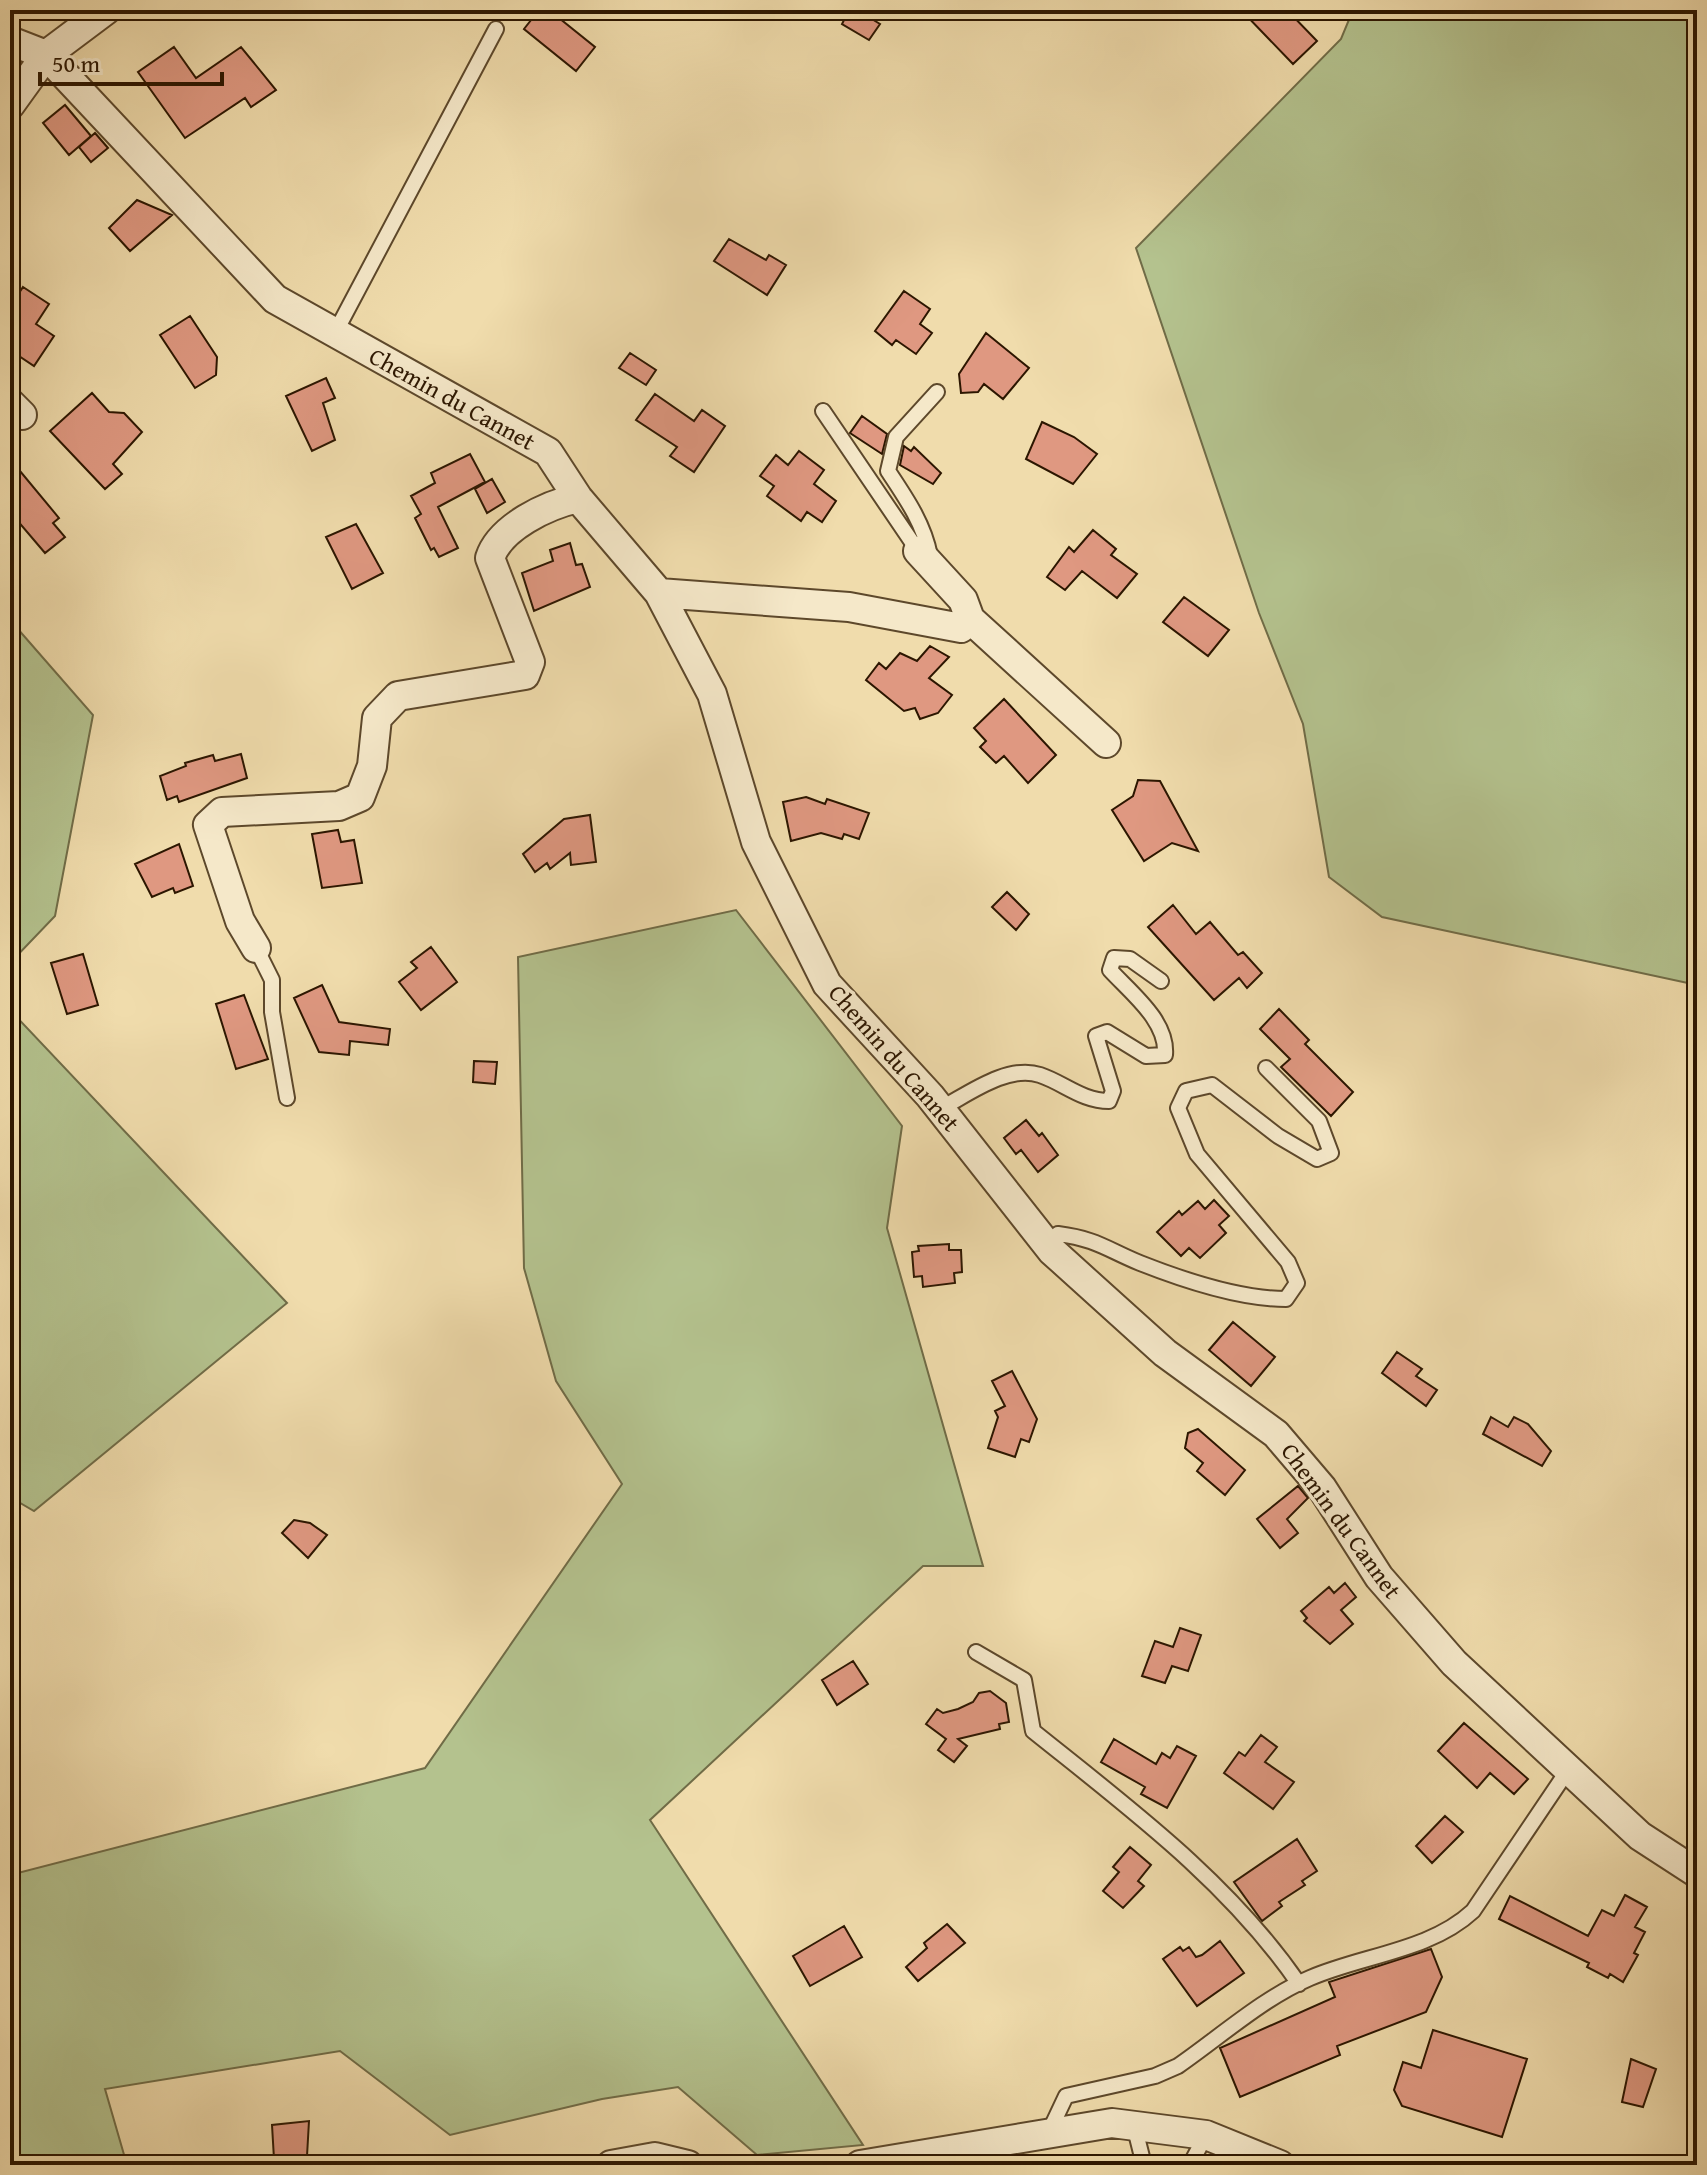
<svg xmlns="http://www.w3.org/2000/svg" width="1707" height="2175" viewBox="0 0 1707 2175" font-family="'Gentium Book Plus',serif">
<style>
.green{fill:#b4c28e;stroke:#706c47;stroke-width:2}
.building{fill:#df9881;stroke:#2c1600;stroke-width:2}
.lines{fill:none;stroke-linecap:round;stroke-linejoin:round}
.service-casing{stroke:#5d482b;stroke-width:18}
.minor-casing{stroke:#5d482b;stroke-width:32}
.service{stroke:#f5e8c9;stroke-width:14}
.minor{stroke:#f5e8c9;stroke-width:28}
.labels{text-anchor:middle;stroke-width:7;stroke-linejoin:round;paint-order:stroke}
.street-label{font-size:24px;fill:#2c1600;stroke:#f5e8c9}
</style>
<rect width="100%" height="100%" fill="#f0dcac"/>
<filter id="stains"><feTurbulence type="fractalNoise" baseFrequency=".0025" numOctaves="4"/><feColorMatrix values="0 0 0 0 .2 0 0 0 0 .09 0 0 0 0 .02 0 0 0 .5 -.17"/></filter>
<radialGradient id="worn" r=".72"><stop offset=".6" stop-color="#630" stop-opacity="0"/><stop offset="1" stop-color="#630" stop-opacity=".3"/></radialGradient>
<path class="green" d="M1353 10H1697V985L1382 917 1329 877 1303 724 1259 613 1136 248 1341 39Z
M10 620 93 715 55 916 10 963Z
M736 910 902 1126 887 1228 983 1566H923L650 1820 863 2145 757 2155 678 2087 602 2099 450 2135 340 2051 105 2089 127 2165H10V1875L425 1768 622 1484 556 1381 524 1268 518 957Z
M10 1010 287 1303 34 1511 10 1497Z"/>
<path class="building" d="M539 10H549L595 47 576 71 524 29Z
M849 10H857L880 24 869 40 842 24Z
M1241 10H1287L1317 41 1293 64Z
M174 47 196 78 241 47 276 90 251 107 245 98 185 138 138 72Z
M65 105 91 136 69 155 43 123Z
M95 133 108 148 91 162 79 147Z
M137 200 172 215 130 251 109 228Z
M729 239 766 260 769 255 786 265 767 295 714 261Z
M23 287 49 304 36 324 54 336 34 366 10 350V307Z
M904 291 930 309 920 324 932 333 916 354 896 340 892 345 875 331Z
M190 316 217 357 216 375 195 388 160 335Z
M986 333 1029 368 1003 399 984 384 978 392 961 393 959 374Z
M630 353 656 370 646 385 619 368Z
M326 378 335 398 323 403 335 440 312 451 286 396Z
M92 393 109 412 124 413 142 432 113 464 122 474 105 489 50 431Z
M655 394 694 421 702 410 725 426 694 472 670 456 677 447 636 420Z
M862 416 887 434 882 454 850 433Z
M1042 422 1074 437 1097 454 1073 484 1026 459Z
M904 446 911 451 914 447 941 473 933 484 900 465Z
M799 451 824 470 814 484 836 501 822 522 807 512 801 521 767 496 774 486 760 476 776 455 788 465Z
M470 454 485 482 438 507 458 548 439 557 434 548 431 550 415 518 421 514 411 496 435 483 431 473Z
M10 459 59 518 53 523 65 537 45 553 10 512Z
M492 479 505 502 487 513 475 489Z
M356 524 383 573 352 589 326 537Z
M1093 530 1116 549 1111 555 1137 574 1117 598 1082 571 1065 590 1047 577 1069 547 1074 552Z
M570 543 576 565 582 564 590 587 534 611 522 573 553 561 550 550Z
M1184 597 1229 630 1208 656 1163 622Z
M930 646 949 657 929 678 952 695 938 713 920 719 915 708 904 711 866 680 879 663 886 669 900 653 917 661Z
M1004 699 1056 755 1028 783 1004 756 996 763 980 747 986 741 974 728Z
M241 754 247 778 179 802 177 796 167 800 160 776 186 766 185 763 213 755 215 761Z
M1138 780 1160 781 1198 851 1172 843 1144 861 1112 810 1133 796Z
M806 797 825 804 827 799 869 813 859 839 844 834 842 839 821 833 791 841 783 802Z
M590 815 596 862 571 865 570 853 550 869 547 863 535 872 523 854 564 819Z
M338 830 341 842 354 840 362 883 322 888 312 834Z
M179 844 193 886 175 893 173 888 152 897 135 864Z
M1007 892 1029 914 1016 930 992 907Z
M1173 905 1196 934 1210 922 1238 955 1243 952 1262 973 1247 988 1239 978 1214 1000 1148 927Z
M431 947 457 982 421 1010 399 982 417 968 411 962Z
M83 954 98 1005 67 1014 51 963Z
M322 985 339 1022 390 1029 388 1045 350 1041 349 1055 319 1052 294 998Z
M244 995 268 1059 236 1069 216 1004Z
M1279 1009 1309 1040 1305 1044 1353 1092 1331 1116 1281 1067 1290 1059 1260 1029Z
M474 1061 497 1062 495 1084 473 1082Z
M1026 1120 1039 1136 1042 1133 1058 1155 1038 1172 1021 1150 1016 1154 1004 1138Z
M1214 1200 1229 1216 1219 1225 1226 1233 1200 1258 1189 1248 1181 1256 1157 1232 1179 1211 1182 1215 1198 1201 1205 1209Z
M949 1244V1250H961L962 1272 954 1273 955 1283 923 1287 922 1276 914 1277 912 1252 919 1251 918 1246Z
M1233 1322 1275 1357 1251 1386 1209 1350Z
M1397 1352 1422 1369 1416 1376 1437 1390 1426 1406 1382 1373Z
M1012 1371 1037 1419 1029 1442 1021 1439 1015 1457 988 1448 998 1417 995 1411 1005 1406 992 1381Z
M1491 1417 1508 1427 1514 1417 1528 1424 1551 1451 1542 1466 1483 1434Z
M1198 1429 1245 1470 1225 1495 1197 1471 1203 1463 1185 1448 1188 1433Z
M1298 1486 1308 1498 1287 1519 1298 1533 1280 1548 1257 1519Z
M294 1520 310 1523 327 1535 308 1558 282 1533Z
M1345 1583 1356 1597 1341 1610 1353 1624 1330 1644 1304 1621 1307 1618 1301 1611 1329 1587 1334 1593Z
M1180 1628 1201 1635 1188 1671 1172 1666 1165 1683 1142 1676 1155 1641 1173 1647Z
M853 1661 868 1684 837 1705 822 1680Z
M990 1691 1006 1703 1009 1722 999 1724 1000 1729 958 1739 967 1746 954 1762 938 1750 946 1739 926 1724 937 1709 943 1713 958 1709 973 1702 979 1693Z
M1464 1723 1528 1779 1514 1794 1490 1773 1477 1788 1438 1751Z
M1261 1735 1277 1747 1265 1762 1294 1782 1273 1809 1224 1773 1239 1752 1245 1756Z
M1114 1739 1156 1764 1162 1753 1170 1758 1177 1746 1196 1756 1167 1808 1141 1794 1145 1787 1101 1762Z
M1445 1816 1463 1832 1432 1863 1416 1846Z
M1297 1839 1317 1871 1302 1881 1305 1885 1279 1902 1282 1906 1262 1921 1234 1882Z
M1130 1847 1151 1865 1138 1881 1144 1886 1123 1908 1103 1891 1119 1872 1113 1867Z
M1625 1895 1647 1907 1635 1927 1645 1932 1634 1953 1638 1955 1623 1982 1610 1974 1608 1978 1587 1967 1589 1963 1499 1919 1510 1896 1588 1936 1602 1910 1614 1916Z
M947 1924 965 1943 918 1981 906 1967 927 1948 924 1943Z
M844 1926 862 1957 810 1986 793 1956Z
M1220 1941 1244 1973 1197 2006 1163 1959 1180 1947 1183 1951 1189 1947 1196 1957 1202 1955Z
M1431 1949 1442 1977 1426 2012 1337 2046 1340 2055 1240 2097 1220 2048 1335 1997 1329 1982Z
M1433 2030 1527 2059 1502 2137 1402 2106 1394 2090 1403 2062 1421 2068Z
M1631 2059 1656 2069 1643 2107 1622 2102Z
M309 2121 307 2156 274 2159 272 2125Z"/>
<g class="lines">
<g class="service-casing">
<path id="service" d="M335 333 496 29
M823 411 918 551
M930 556C924 524 906 498 888 471L896 437 937 392
M256 948 272 980V1012L287 1098
M940 1109C967 1095 1007 1064 1040 1075 1064 1083 1082 1101 1109 1101L1113 1091 1096 1036 1107 1032 1146 1056 1165 1055C1168 1021 1131 993 1110 970L1114 958 1130 959 1161 981
M1052 1250 1058 1234C1097 1239 1106 1249 1140 1263 1183 1280 1239 1299 1286 1299L1297 1283 1288 1262 1197 1154 1178 1108 1186 1091 1212 1085 1278 1136 1317 1159 1331 1153 1319 1121 1266 1068
M976 1652 1024 1680 1033 1731C1129 1808 1229 1882 1299 1984
M1134 2125 1144 2165
M1049 2132 1066 2096 1155 2076 1178 2066C1220 2037 1263 1998 1310 1978 1363 1955 1430 1951 1473 1911L1568 1770
M1190 2165 1206 2135"/>
</g>
<g class="minor-casing">
<path id="minor" d="M10 41 46 55 275 299 548 452 578 498 659 593 712 694 756 842 827 984 930 1096 1052 1251 1165 1353 1276 1434 1322 1488 1379 1577 1454 1663 1640 1836 1697 1873
M10 105 46 55 106 10
M10 403 22 415
M918 551 963 600 970 619 1106 743
M659 593 849 607 961 628 970 619
M256 948 240 921 208 825 222 812 339 806 360 797 372 766 377 718 398 696 525 675 530 662 490 558C500 527 547 505 578 498
M611 2165 655 2157 688 2165
M860 2165 1112 2123 1206 2135 1280 2165"/>
</g>
<use href="#service" class="service"/>
<use href="#minor" class="minor"/>
</g>
<g class="labels">
<g class="street-label">
<text transform="translate(452 399) rotate(29)" y="8">Chemin du Cannet</text>
<text transform="translate(894 1058) rotate(49)" y="8">Chemin du Cannet</text>
<text transform="translate(1341 1521) rotate(54)" y="8">Chemin du Cannet</text>
</g>
</g>
<rect width="1707" height="2175" fill="none" stroke="#f0dcac" stroke-width="40"/>
<rect x="12" y="12" width="1683" height="2151" fill="none" stroke="#2c1600" stroke-width="4"/>
<rect x="20" y="20" width="1667" height="2135" fill="none" stroke="#2c1600" stroke-width="2"/>
<path d="M40 72v12h182v-12" fill="none" stroke="#2c1600" stroke-width="4"/>
<text x="52" y="72" font-size="24" fill="#2c1600" stroke="#f5e8c9" stroke-width="6" paint-order="stroke">50 m</text>
<rect width="100%" height="100%" filter="url(#stains)"/>
<rect width="100%" height="100%" fill="url(#worn)"/>
</svg>
